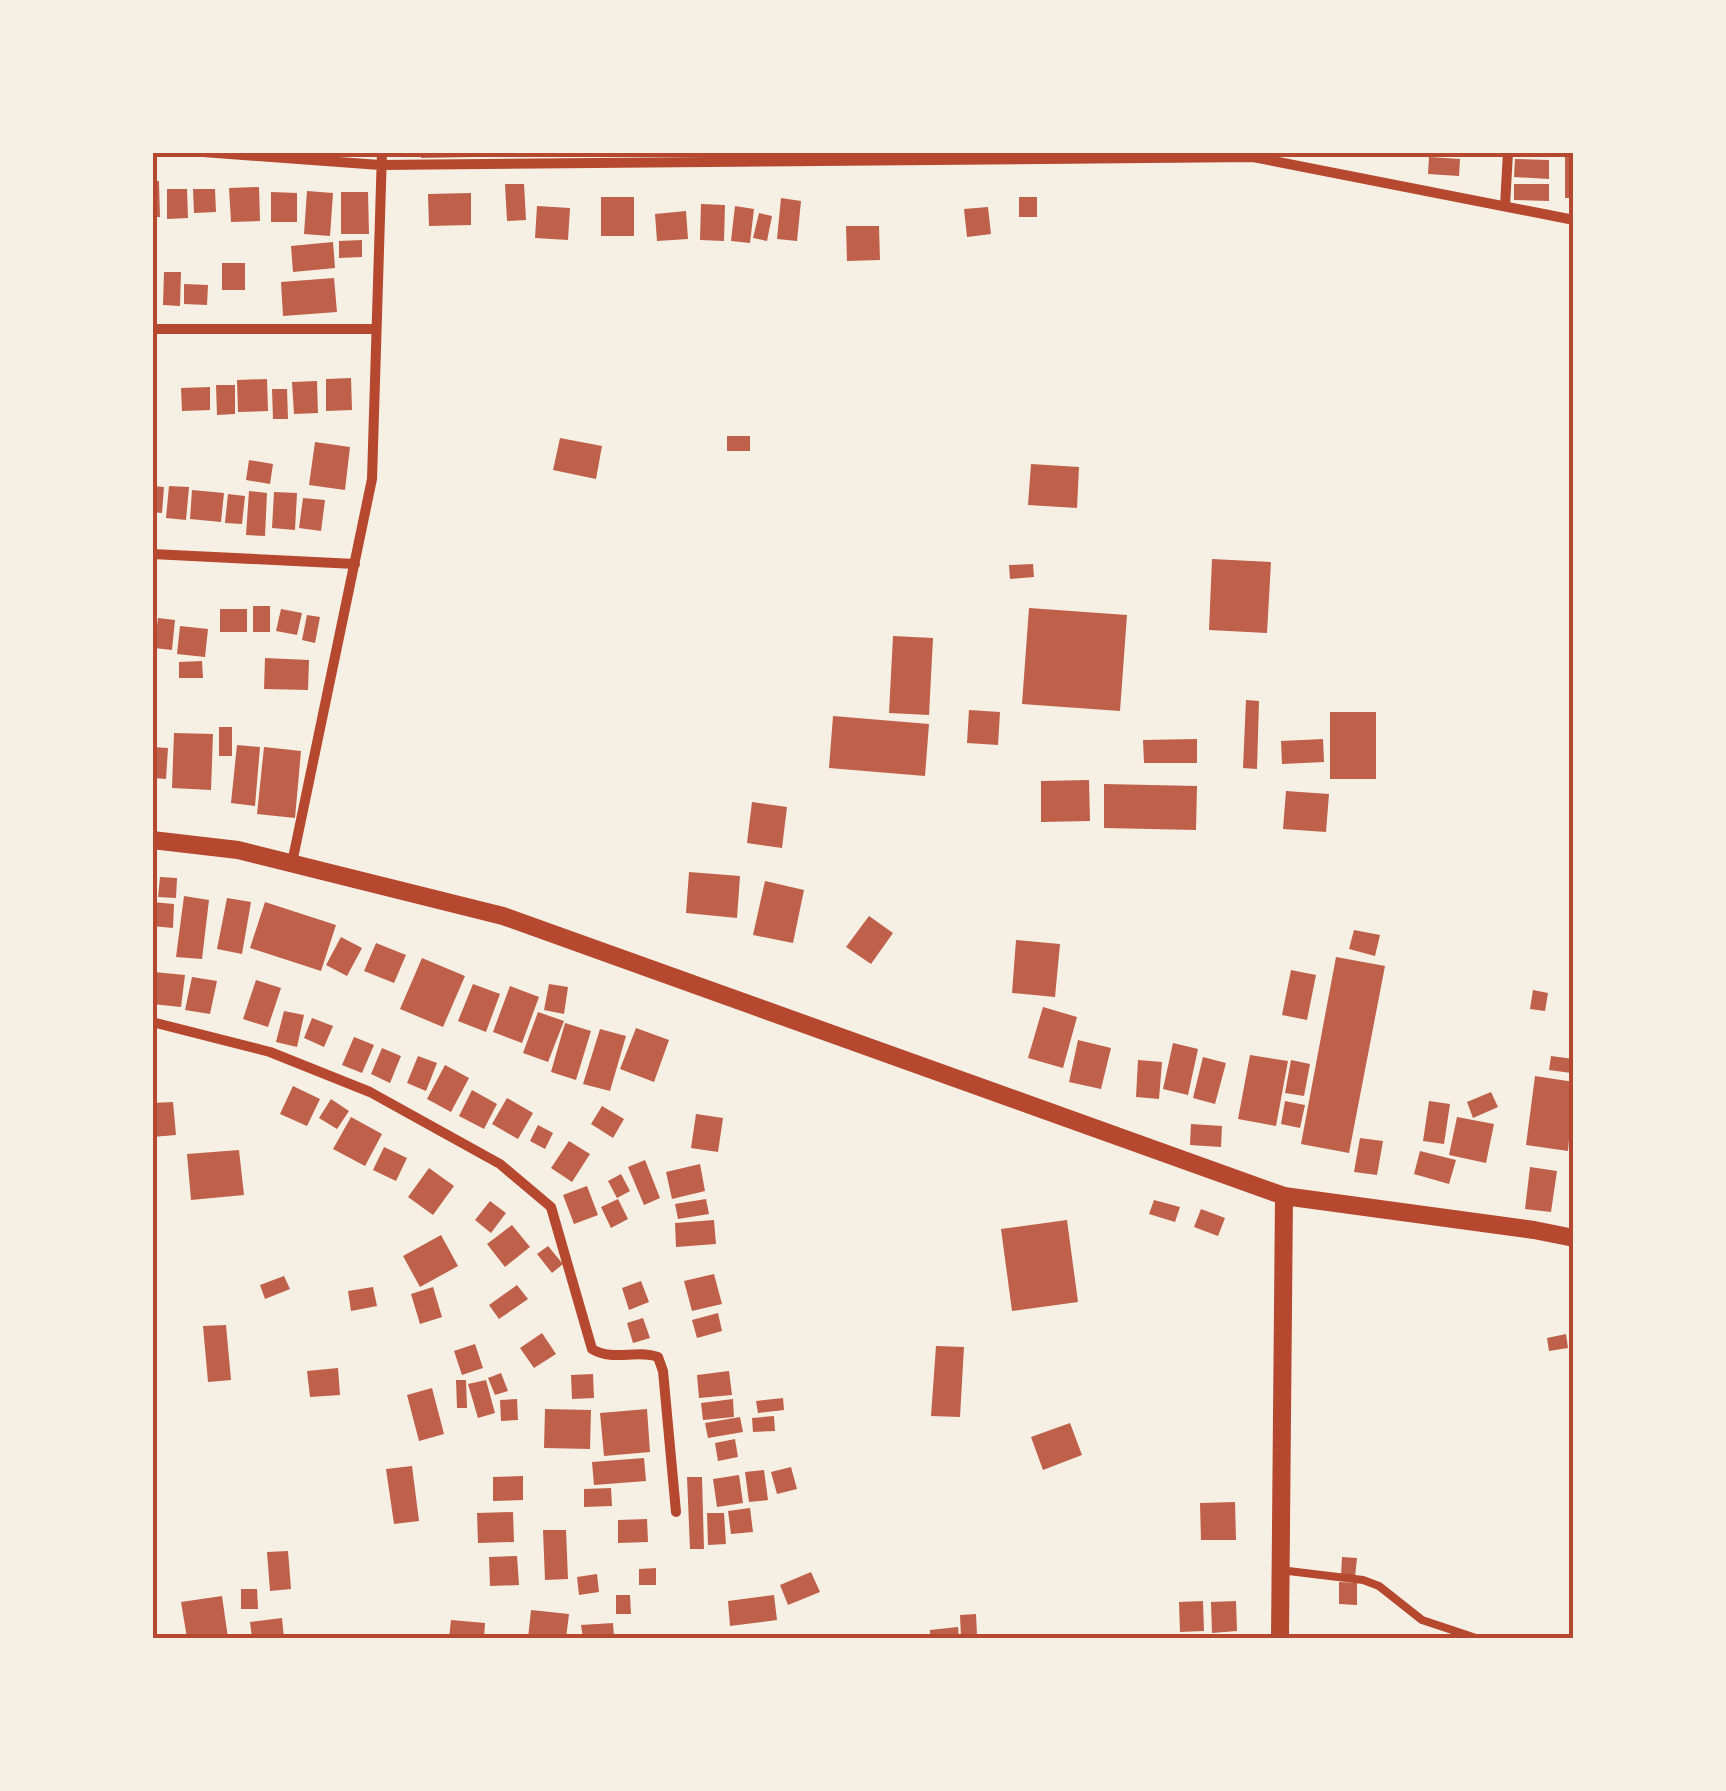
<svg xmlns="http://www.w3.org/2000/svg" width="1726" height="1791" viewBox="0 0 1726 1791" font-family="Commissioner,sans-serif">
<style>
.building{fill:#bf614a}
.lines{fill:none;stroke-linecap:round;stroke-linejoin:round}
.service{stroke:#b5482f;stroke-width:8}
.minor{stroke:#b5482f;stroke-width:10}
.tertiary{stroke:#b5482f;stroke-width:18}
.neatline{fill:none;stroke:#b5482f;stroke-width:4}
</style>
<rect width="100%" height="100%" fill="#f6efe4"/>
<path class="building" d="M421 152H473V157L421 158Z
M1429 157 1460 159 1459 176 1428 174Z
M1565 157H1574V198H1565Z
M1515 159 1549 160V179L1514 177Z
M152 181H159L160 217H152Z
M505 184H524L526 220 507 221Z
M1514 184H1549V201L1514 200Z
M259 187 260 221 231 222 229 188Z
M167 189H187L188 218 167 219Z
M193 189H215L216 212 194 213Z
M307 191 333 193 330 236 304 234Z
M271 192 297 193V222H271Z
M341 192H368L369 234H341Z
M471 193V225L429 226 428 194Z
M601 197H634V236H601Z
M1019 197H1037V217H1019Z
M781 198 801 201 797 241 777 239Z
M701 204 725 205 724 241 700 240Z
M537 206 570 208 568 240 535 238Z
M735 206 754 209 750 243 731 241Z
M988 207 991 234 967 237 964 209Z
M686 211 688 239 657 241 655 214Z
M759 213 772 216 767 241 753 238Z
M846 226H879L880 260 847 261Z
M362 240V257L339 258V241Z
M333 242 335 268 293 272 291 246Z
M222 263H245V290H222Z
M164 272H181L180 306 163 305Z
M334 278 337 312 283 316 281 282Z
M184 284 208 285 207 305 184 304Z
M351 378 352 410 326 411V379Z
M267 379 268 411 238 412 237 380Z
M317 381 318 413 294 414 292 382Z
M216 385H235V414L217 415Z
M210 387V410L182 411 181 388Z
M272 389H287L288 419H273Z
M727 436H750V451H727Z
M560 438 602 446 596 479 553 470Z
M315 442 350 447 345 490 309 485Z
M249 460 273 464 270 484 246 480Z
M1031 464 1079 467 1077 508 1028 505Z
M152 486 164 487 162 513 152 512Z
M169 486 189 487 186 520 166 518Z
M192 490 224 493 221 522 190 519Z
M249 491 267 493 265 536 246 535Z
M274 492 297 493 295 530 272 528Z
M228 494 245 496 242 524 225 523Z
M303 498 325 500 321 531 299 528Z
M1212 559 1271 562 1267 633 1209 630Z
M1033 564 1034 577 1010 579 1009 565Z
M253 606H270V632H253Z
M1029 608 1127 615 1120 711 1022 704Z
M220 609H247V632H220Z
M281 609 302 613 297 635 276 631Z
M307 615 320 617 315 643 302 640Z
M158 618 175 620 172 650 154 648Z
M180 626 208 629 205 657 177 654Z
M893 636 933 638 929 715 889 713Z
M265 658 309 660 308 690 264 689Z
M202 661 203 678H179V662Z
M1246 700 1259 701 1257 769 1243 768Z
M969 710 1000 712 998 745 967 743Z
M1330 712H1376V779H1330Z
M833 716 929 724 925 776 829 768Z
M219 727H232V756H219Z
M174 733 213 734 211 790 172 788Z
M1197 739V763H1144L1143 740Z
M1323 739 1324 762 1282 764 1281 741Z
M237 745 260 747 255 806 231 803Z
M152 747 168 748 166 779 152 778Z
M264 747 301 751 295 818 257 814Z
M1089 780 1090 821 1041 822V781Z
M1104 784 1197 786 1196 830 1104 828Z
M1286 791 1329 794 1326 832 1283 829Z
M752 802 787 807 782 848 747 843Z
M689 872 740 876 737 918 686 913Z
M160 877 177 878 176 898 158 897Z
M765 881 804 890 793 943 753 935Z
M184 896 209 900 202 959 176 957Z
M227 898 251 902 242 954 217 949Z
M152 902 174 904 173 928 152 926Z
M265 902 336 925 321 971 250 948Z
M869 916 893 933 871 964 846 947Z
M1354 930 1380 935 1375 956 1349 949Z
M341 937 362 948 347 976 326 965Z
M1016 940 1060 944 1055 997 1012 993Z
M376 943 406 955 394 983 364 971Z
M1336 957 1385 966 1349 1153 1301 1144Z
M422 958 465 976 443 1027 400 1009Z
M1291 970 1316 975 1307 1020 1282 1015Z
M154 972 185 975 181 1007 152 1004Z
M192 977 217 981 210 1014 185 1010Z
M256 980 281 988 268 1027 243 1019Z
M473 984 500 994 486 1032 458 1021Z
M549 984 568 987 564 1014 544 1010Z
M510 986 539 997 522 1043 493 1032Z
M1533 990 1548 993 1545 1011 1530 1009Z
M1043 1007 1077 1017 1063 1068 1028 1058Z
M284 1011 304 1015 297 1047 276 1042Z
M538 1012 564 1021 548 1062 523 1053Z
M312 1018 333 1026 324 1047 304 1038Z
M565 1023 591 1031 576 1080 551 1072Z
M636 1028 669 1040 654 1082 620 1069Z
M600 1029 626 1036 610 1091 583 1084Z
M354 1037 374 1045 362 1073 342 1065Z
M1078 1040 1111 1048 1101 1089 1069 1082Z
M1173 1043 1198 1049 1188 1095 1163 1089Z
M382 1048 401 1056 390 1083 371 1074Z
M1250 1055 1288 1061 1276 1126 1238 1119Z
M418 1056 437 1063 426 1091 407 1083Z
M1551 1056 1574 1059 1571 1073 1549 1070Z
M1203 1057 1226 1063 1215 1104 1193 1098Z
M1138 1060 1162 1062 1159 1099 1136 1097Z
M1291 1060 1310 1064 1304 1096 1285 1093Z
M445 1065 469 1078 451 1112 427 1099Z
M1535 1076 1574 1082 1568 1151 1526 1145Z
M293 1086 320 1099 307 1126 280 1114Z
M472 1090 497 1104 484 1129 459 1116Z
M1491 1092 1498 1107 1473 1118 1467 1102Z
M507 1098 533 1113 518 1139 492 1124Z
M331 1099 349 1111 337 1129 319 1118Z
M1285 1101 1305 1105 1300 1128 1281 1124Z
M1429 1101 1450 1104 1444 1144 1423 1141Z
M173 1102 176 1135 152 1137V1103Z
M602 1106 624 1119 613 1138 591 1124Z
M696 1114 723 1118 718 1152 691 1148Z
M351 1117 382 1134 365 1166 333 1149Z
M1457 1117 1494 1124 1486 1163 1449 1155Z
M1191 1124 1222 1126 1221 1147 1190 1145Z
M538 1125 553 1133 545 1149 530 1141Z
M1360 1138 1383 1141 1377 1175 1354 1172Z
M569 1141 590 1154 572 1182 551 1168Z
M384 1147 407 1158 396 1181 373 1170Z
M239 1150 244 1195 191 1200 187 1154Z
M1420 1151 1456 1160 1449 1184 1414 1174Z
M645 1160 660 1198 644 1205 628 1167Z
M700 1164 705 1191 672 1199 666 1172Z
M1530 1167 1557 1171 1551 1212 1525 1209Z
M429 1168 454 1186 433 1215 408 1197Z
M621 1174 630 1191 617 1198 608 1181Z
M587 1186 598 1215 574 1224 563 1195Z
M618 1199 628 1219 611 1228 601 1207Z
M706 1199 709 1214 678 1219 675 1204Z
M1154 1200 1180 1207 1175 1222 1149 1214Z
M490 1201 506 1213 491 1233 475 1220Z
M1201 1209 1225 1218 1218 1236 1194 1227Z
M714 1220 716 1244 676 1247 675 1223Z
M1067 1220 1078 1302 1012 1311 1001 1229Z
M512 1225 530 1247 505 1267 487 1244Z
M441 1235 458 1266 420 1287 403 1256Z
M548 1246 563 1264 552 1273 537 1254Z
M714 1274 722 1304 692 1311 684 1281Z
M284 1276 290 1289 265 1299 260 1285Z
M641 1281 649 1302 629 1310 622 1288Z
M517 1285 528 1299 499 1319 489 1305Z
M373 1287 377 1306 351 1311 348 1291Z
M433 1287 442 1317 420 1324 411 1294Z
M718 1313 722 1331 697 1338 692 1320Z
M643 1318 650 1338 633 1343 627 1323Z
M226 1325 231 1380 208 1382 203 1326Z
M542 1333 556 1354 534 1368 520 1348Z
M1566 1334 1568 1348 1549 1351 1547 1338Z
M475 1344 483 1368 462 1375 454 1351Z
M936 1346 964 1347 960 1417 931 1416Z
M338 1368 340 1395 310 1397 307 1371Z
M729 1371 732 1395 699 1398 697 1375Z
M501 1373 508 1391 495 1395 488 1378Z
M593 1374 594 1398 572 1399 571 1375Z
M456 1380H466L467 1408H457Z
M486 1380 495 1413 478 1418 468 1384Z
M432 1388 444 1434 419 1441 407 1395Z
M783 1398 784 1410 758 1413 756 1401Z
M517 1399 518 1420 501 1421 500 1400Z
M733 1399 734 1417 703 1420 701 1403Z
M545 1409 591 1410 590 1449 544 1448Z
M647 1409 650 1452 604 1456 600 1413Z
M774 1416 775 1431 753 1432 752 1418Z
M740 1417 743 1432 708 1438 705 1423Z
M1070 1423 1082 1455 1043 1470 1031 1437Z
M735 1439 738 1457 718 1461 715 1443Z
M644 1458 646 1481 594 1485 592 1462Z
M412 1466 419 1521 394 1524 386 1469Z
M791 1467 797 1489 777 1494 771 1472Z
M764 1470 768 1500 749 1502 745 1472Z
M739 1475 743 1503 717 1507 713 1479Z
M523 1476V1500L493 1501V1477Z
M687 1477H702L704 1549H690Z
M611 1488 612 1506 584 1507V1489Z
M1235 1502 1236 1540H1201L1200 1503Z
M750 1508 753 1532 731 1534 728 1511Z
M513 1512 514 1542 478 1543 477 1513Z
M707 1513H724L726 1544 708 1545Z
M647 1519 648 1542 618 1543V1520Z
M543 1530H566L568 1579 545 1580Z
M288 1551 291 1589 270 1591 267 1552Z
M517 1556 519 1585 490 1586 489 1557Z
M1342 1557 1357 1558 1355 1577 1341 1576Z
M656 1568V1585H639V1569Z
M811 1572 820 1592 788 1605 780 1585Z
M597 1574 599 1592 579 1595 577 1577Z
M1339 1582 1357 1583V1605L1339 1604Z
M241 1589H257L258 1609H241Z
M616 1595H630L631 1614H616Z
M774 1595 777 1620 730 1626 728 1601Z
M222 1596 228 1638H187L181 1602Z
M1203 1601 1204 1631 1180 1632 1179 1602Z
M1236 1601 1237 1631 1212 1633 1211 1602Z
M531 1610 569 1614 566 1638H528Z
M976 1614 977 1635 961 1637 960 1615Z
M282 1618 284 1638H252L250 1622Z
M451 1620 485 1623 484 1638H449Z
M613 1623 614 1638H583L581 1625Z
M958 1627 959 1638H930V1630Z"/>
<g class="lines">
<path class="service" d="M1280 1570 1363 1580 1379 1586 1422 1620 1476 1638"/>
<path class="minor" d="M203 152 380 165 1253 157 1574 220
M1505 206 1508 152
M152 329H376
M152 554 355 564
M292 863 372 479 382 152
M152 1022 270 1052 370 1092 500 1164 551 1207 592 1349C614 1362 635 1349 658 1357L663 1371 676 1512"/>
<path class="tertiary" d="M152 840 238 850 503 916 1284 1196 1534 1230 1574 1238
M1280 1638 1284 1196"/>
</g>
<rect width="1726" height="1791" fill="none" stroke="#f6efe4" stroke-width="310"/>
<rect x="155" y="155" width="1416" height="1481" class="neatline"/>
</svg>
